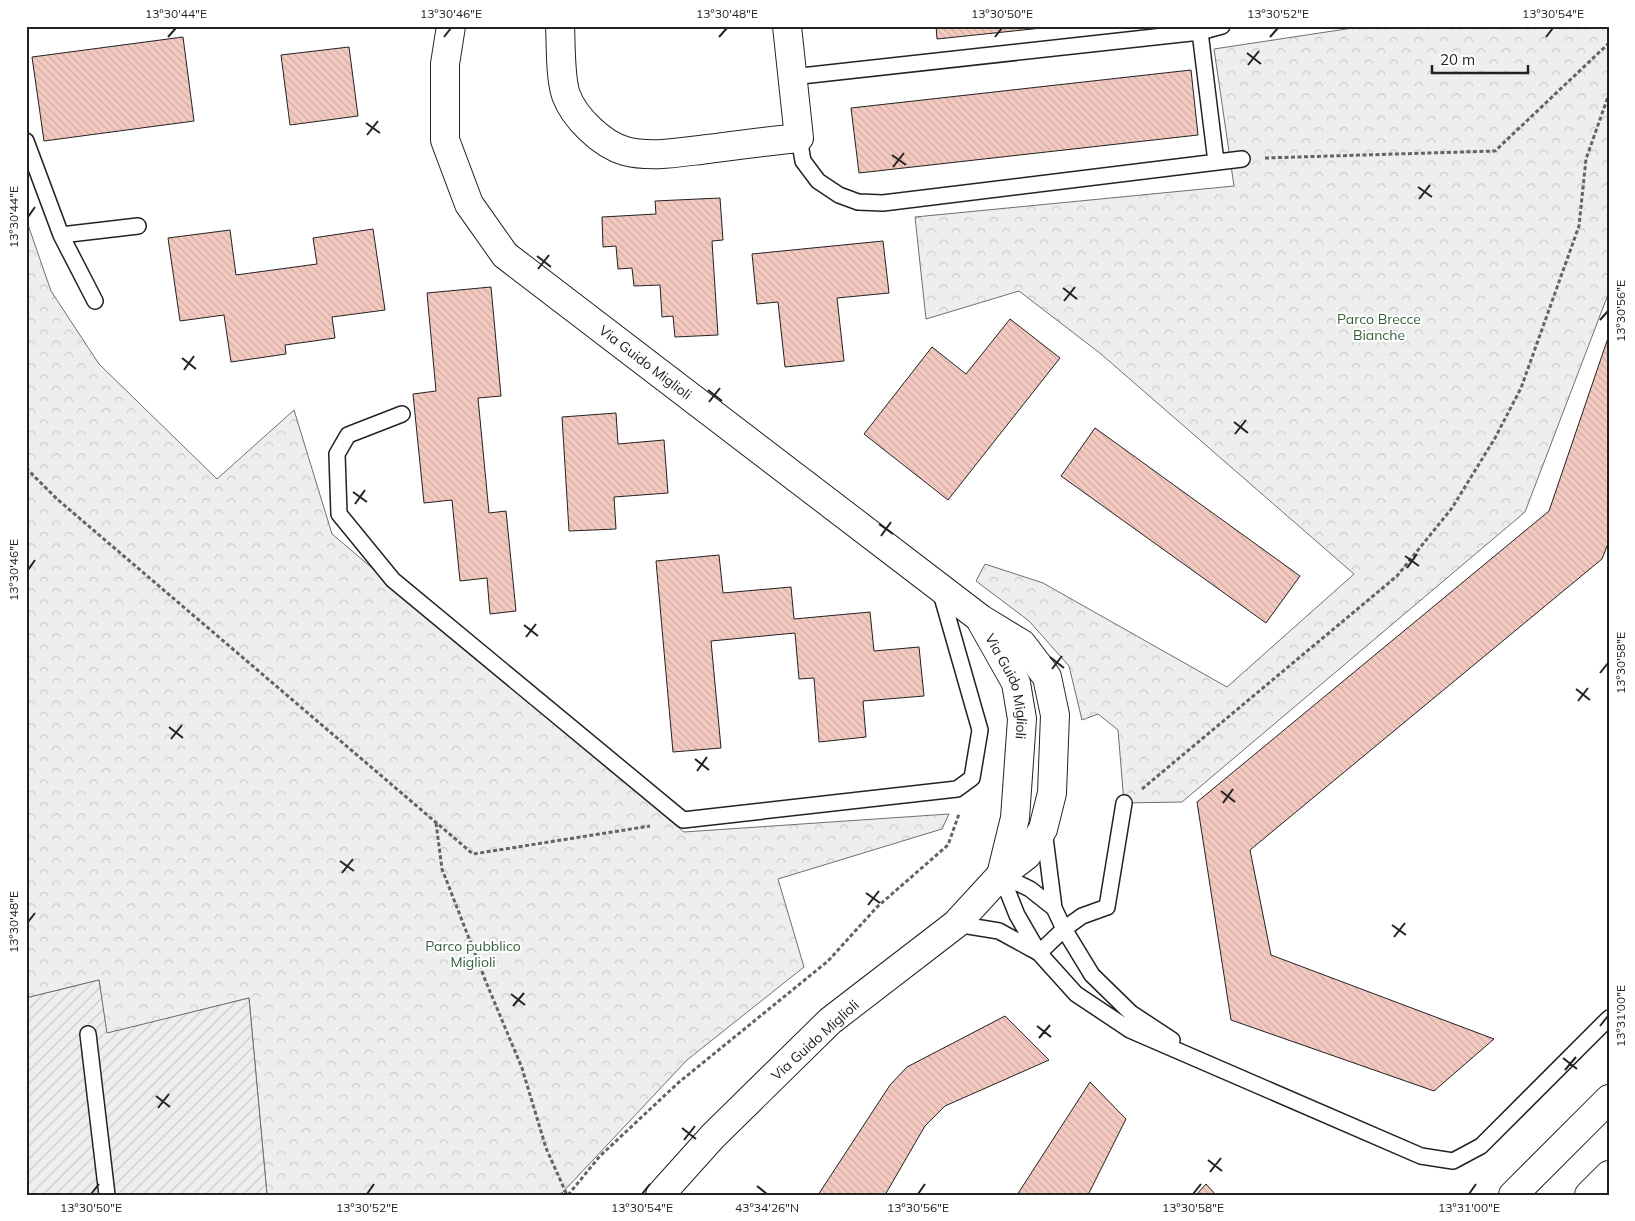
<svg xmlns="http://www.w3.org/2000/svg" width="1635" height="1221" viewBox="0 0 1635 1221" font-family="Mulish,sans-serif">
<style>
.park{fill:url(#park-crowns);stroke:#6f6f6f}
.garden{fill:url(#garden-furrows);stroke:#6f6f6f}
.building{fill:url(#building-back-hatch);stroke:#222}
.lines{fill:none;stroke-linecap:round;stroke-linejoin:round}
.service-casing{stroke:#222;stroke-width:18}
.minor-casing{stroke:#222;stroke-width:30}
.trunk-casing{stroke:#222;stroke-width:30}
.path{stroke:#646464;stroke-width:3;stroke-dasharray:4 2.5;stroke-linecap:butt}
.service{stroke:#fff;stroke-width:15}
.minor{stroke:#fff;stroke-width:28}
.trunk{stroke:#fff;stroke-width:28}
.ticks{fill:none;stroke:#222;stroke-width:2}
.labels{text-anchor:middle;stroke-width:4;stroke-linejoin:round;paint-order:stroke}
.park-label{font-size:14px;fill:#2f5e38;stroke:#fff}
.street-label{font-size:14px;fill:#222;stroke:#fff}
.neatline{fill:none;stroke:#222;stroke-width:2}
.ticks-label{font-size:12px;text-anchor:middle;fill:#222}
</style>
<defs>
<pattern id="park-crowns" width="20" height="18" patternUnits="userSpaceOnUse" patternTransform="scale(1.25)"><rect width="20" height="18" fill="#eee"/><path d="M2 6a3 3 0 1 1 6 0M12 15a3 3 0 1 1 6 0" fill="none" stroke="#ccc"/></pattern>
<pattern id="garden-furrows" width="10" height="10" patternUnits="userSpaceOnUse" patternTransform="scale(1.25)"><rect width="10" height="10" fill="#eee"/><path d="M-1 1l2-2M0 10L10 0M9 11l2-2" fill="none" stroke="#ccc"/></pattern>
<pattern id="building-back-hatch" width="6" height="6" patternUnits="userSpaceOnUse" patternTransform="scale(1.25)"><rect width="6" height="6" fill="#f3c9c0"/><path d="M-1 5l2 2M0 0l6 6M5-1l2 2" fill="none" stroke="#d0aca5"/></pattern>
</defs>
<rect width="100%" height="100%" fill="#fff"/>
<path class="park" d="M1366 26H1609V292L1525 512 1182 802 1124 803 1118 730 1098 714 1082 720 1069 666 1029 621 976 581 985 564 1043 583 1227 687 1354 574 1101 354 1019 291 926 319 915 217 1234 186 1214 49Z
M26 219 51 291 99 364 217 479 294 410 332 534 684 832 949 814 942 829 778 879 804 967 687 1060 562 1193 552 1195H267L249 998 106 1034 99 980 26 998Z"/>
<path class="garden" d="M99 980 107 1033 249 998 267 1195H26V998Z"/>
<path class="building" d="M936 26H1061L937 39Z
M183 37 194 121 44 141 32 57Z
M349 47 358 116 290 125 281 55Z
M1191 70 1198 135 859 173 851 108Z
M720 198 723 240 712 241 718 335 675 337 673 316 662 317 660 285 634 286 632 268 618 269 616 246 603 247 602 217 656 214 655 201Z
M373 229 385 310 332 317 335 338 285 345 286 354 231 362 224 315 180 321 168 238 230 230 236 275 317 264 313 238Z
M883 241 889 293 837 298 844 361 785 367 778 302 757 304 752 254Z
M491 287 501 396 478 398 489 513 506 511 516 611 490 614 487 578 460 581 452 500 424 503 413 394 436 391 427 293Z
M1010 319 1060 358 948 500 864 434 932 347 966 374Z
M1609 335V541L1602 559 1250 850 1271 955 1494 1039 1434 1091 1231 1020 1197 802 1549 511Z
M616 413 618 444 664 440 668 493 614 497 616 529 569 531 562 417Z
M1095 428 1300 576 1266 623 1061 476Z
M719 555 723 593 791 587 794 619 870 612 874 651 919 647 924 696 863 701 866 737 819 742 814 678 799 679 795 633 711 641 721 748 673 752 656 561Z
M1005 1016 1049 1060 945 1106 925 1126 885 1195H818L890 1085 907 1067Z
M1090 1082 1126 1119 1088 1195H1017Z
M1206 1184 1216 1195H1196Z"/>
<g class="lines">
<g class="service-casing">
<path id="service" d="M1200 32 1216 162
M792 77 1200 32 1222 26
M799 138 803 161 818 181 839 195 858 202 883 203 1242 159
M26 141 61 235 138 226
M61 235 95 301
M402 414 348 435 337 454 339 514 393 580 683 820 957 789 972 778 980 730 940 590
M1044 830 1054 908
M1001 875 1030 889 1054 908 1064 929 1092 975 1131 1013 1172 1040
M1001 875 1017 915 1039 953 1064 929 1082 916 1107 907 1124 803
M956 924 999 931 1039 953 1076 994 1130 1030 1421 1156 1453 1161 1481 1146 1609 1018
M88 1034 107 1195"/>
</g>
<g class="minor-casing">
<g id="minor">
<path id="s1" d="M451 26 445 64V140L469 204 505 255 981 619 1022 644 1047 677 1055 715 1052 793 1043 829 1027 855 1001 875 956 924 830 1021 713 1136 660 1195"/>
<path d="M560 26C561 44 560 78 566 95 574 117 601 144 625 151 651 158 681 152 708 149 739 145 769 141 799 138L787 26"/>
<path id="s2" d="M981 621 1016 683 1022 719 1015 818 1001 875"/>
</g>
</g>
<g class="trunk-casing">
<path id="trunk" d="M1513 1195 1609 1099
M1589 1195 1609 1175"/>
</g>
<path class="path" d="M1265 158 1495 151 1609 43
M26 468 57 499 473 854 650 826
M1142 789 1397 576 1452 508 1495 438 1521 388 1579 226 1586 159 1609 94
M436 823 442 869 486 982 522 1068 546 1148 567 1195
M568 1195 600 1156 678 1083 828 961 877 907 948 845 959 814"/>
<use href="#service" class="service"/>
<use href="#minor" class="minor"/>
<use href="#trunk" class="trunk"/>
</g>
<path class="ticks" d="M168 37 176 28M444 37 451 28M719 37 727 28M995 37 1002 28M1270 37 1278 28M1546 37 1553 28M1247 53 1261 64M1248 65 1259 51M366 123 380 133M367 135 378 121M892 155 906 165M893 167 904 153M1418 187 1432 197M1419 199 1430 185M28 217 35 207M537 256 551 267M538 269 549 255M1063 288 1077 299M1064 301 1075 287M1600 320 1608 311M182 358 196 369M184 370 194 356M708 390 722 401M709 402 720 388M1234 422 1248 433M1235 434 1246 420M353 492 367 502M355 504 365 490M879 524 893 534M881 536 891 522M1405 556 1419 566M1407 568 1417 554M28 570 35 560M524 625 538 636M526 637 536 624M1050 657 1064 668M1052 669 1062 656M1600 673 1608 663M1576 689 1590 700M1578 701 1588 688M169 727 183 738M171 739 182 725M695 759 709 770M697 771 707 757M1221 791 1235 802M1223 803 1233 789M340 861 354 871M342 873 353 859M866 893 880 903M868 905 879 891M28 922 35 913M1392 925 1406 935M1394 937 1405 923M511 994 525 1005M513 1006 524 993M1037 1026 1051 1037M1600 1026 1608 1016M1039 1038 1050 1025M1563 1058 1577 1069M1565 1070 1576 1057M156 1096 170 1107M158 1108 169 1094M682 1128 696 1139M684 1140 695 1126M1208 1160 1222 1171M1210 1172 1221 1158M757 1186 767 1194M91 1194 99 1184M367 1194 374 1184M642 1194 650 1184M918 1194 925 1184M1193 1194 1201 1184M1469 1194 1476 1184"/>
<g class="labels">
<g class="park-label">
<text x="1379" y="324">Parco Brecce<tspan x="1379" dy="16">Bianche</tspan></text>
<text x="473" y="951">Parco pubblico<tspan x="473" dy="16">Miglioli</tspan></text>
</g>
<g class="street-label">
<text dy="5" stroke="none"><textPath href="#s1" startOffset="422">Via Guido Miglioli</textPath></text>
<text dy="5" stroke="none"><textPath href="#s2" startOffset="72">Via Guido Miglioli</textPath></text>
<text transform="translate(815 1040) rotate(-42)" y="5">Via Guido Miglioli</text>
</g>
</g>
<rect width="1635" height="1221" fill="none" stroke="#ffffff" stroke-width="55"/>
<path d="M1432 65v8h96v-8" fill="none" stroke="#222222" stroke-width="2.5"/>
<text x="1440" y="65" font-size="15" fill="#222222" stroke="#ffffff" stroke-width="4" paint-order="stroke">20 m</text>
<rect x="28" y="28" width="1580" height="1166" class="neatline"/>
<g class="ticks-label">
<text x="176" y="18">13°30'44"E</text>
<text x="451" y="18">13°30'46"E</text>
<text x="727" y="18">13°30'48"E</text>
<text x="1002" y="18">13°30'50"E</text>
<text x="1278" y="18">13°30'52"E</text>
<text x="1553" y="18">13°30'54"E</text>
<text transform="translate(14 217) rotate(-90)" y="4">13°30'44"E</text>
<text transform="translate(1621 311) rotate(-90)" y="4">13°30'56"E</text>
<text transform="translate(14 570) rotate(-90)" y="4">13°30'46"E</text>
<text transform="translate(1621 663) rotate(-90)" y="4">13°30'58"E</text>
<text transform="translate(14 922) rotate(-90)" y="4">13°30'48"E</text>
<text transform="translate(1621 1016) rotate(-90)" y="4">13°31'00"E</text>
<text x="91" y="1212">13°30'50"E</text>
<text x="367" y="1212">13°30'52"E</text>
<text x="642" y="1212">13°30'54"E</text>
<text x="767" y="1212">43°34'26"N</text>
<text x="918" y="1212">13°30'56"E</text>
<text x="1193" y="1212">13°30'58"E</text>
<text x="1469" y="1212">13°31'00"E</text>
</g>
</svg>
